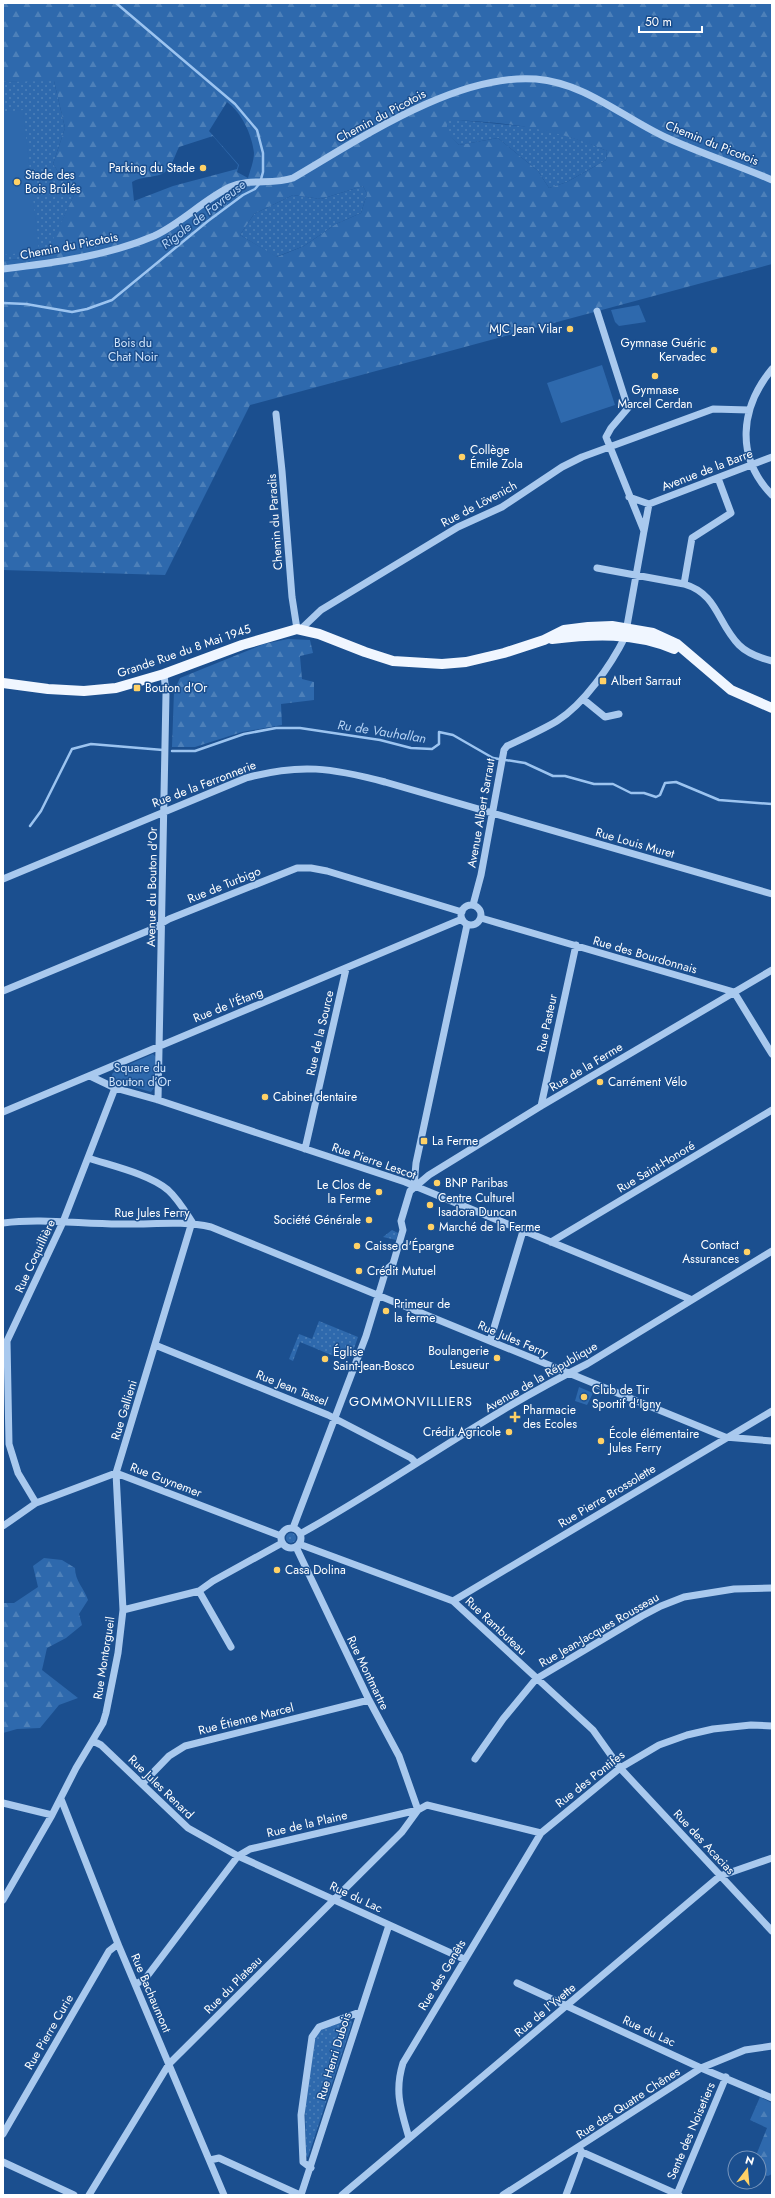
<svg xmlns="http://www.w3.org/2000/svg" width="775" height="2198" viewBox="0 0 775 2198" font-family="Jost,sans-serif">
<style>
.grass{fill:url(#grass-dots)}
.forest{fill:url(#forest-firs);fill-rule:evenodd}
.green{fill:#2e69ad}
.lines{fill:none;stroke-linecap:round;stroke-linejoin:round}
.stream{stroke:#9cc4f0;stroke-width:2.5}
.minor{stroke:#a9c9ee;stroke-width:7}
.major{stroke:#f0f6ff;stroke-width:10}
.poi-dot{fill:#ffd166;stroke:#1b4f8f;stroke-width:1.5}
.labels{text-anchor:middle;stroke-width:3;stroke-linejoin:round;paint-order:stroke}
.street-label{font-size:12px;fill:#fff;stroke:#1b4f8f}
.poi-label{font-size:12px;fill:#fff;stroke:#1b4f8f;text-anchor:start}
.park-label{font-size:12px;fill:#cfe3fa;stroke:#1b4f8f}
.water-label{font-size:13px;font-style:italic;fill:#b5d3f5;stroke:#1b4f8f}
.neighbourhood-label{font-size:13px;letter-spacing:1px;fill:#fff;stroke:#1b4f8f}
</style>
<defs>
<pattern id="grass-dots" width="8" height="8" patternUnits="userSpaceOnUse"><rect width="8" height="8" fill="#2e69ad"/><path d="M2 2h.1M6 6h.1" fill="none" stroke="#4d80b9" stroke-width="1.8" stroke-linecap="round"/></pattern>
<pattern id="forest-firs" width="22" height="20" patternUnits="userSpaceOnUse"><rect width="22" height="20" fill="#2e69ad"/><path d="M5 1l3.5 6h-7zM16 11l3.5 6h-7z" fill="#4d80b9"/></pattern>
</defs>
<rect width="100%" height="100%" fill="#1b4f8f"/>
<path class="grass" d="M21 81H54L65 128 53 164 74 195 48 252 42 256 3 261V82Z
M448 119 541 128 586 142 607 151 606 160 567 182 549 188 538 171 498 138 459 145 445 131Z
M363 186 367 194 361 213 336 224 304 246 276 257 240 235 254 214 293 195 321 199Z
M392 1230 398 1233 396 1240 383 1237Z
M319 1321 358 1337 351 1357 341 1359 300 1342 293 1361 289 1359 299 1334 312 1339Z
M286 1538a5 5 0 1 1 10 0a5 5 0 1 1-10 0Z
M351 2019 352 2023 308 2157 306 2156 305 2104 316 2035 322 2029Z"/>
<path class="forest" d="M3 3H772V264L250 405 165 575 3 570V261L42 256 47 252 74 195 53 164 65 128 54 81 3 82ZM227 102C242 113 252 135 254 153 254 161 250 171 248 178L237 172 239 165 209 131ZM448 120C502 121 557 129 607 151L606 160 567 182 549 188 538 171 498 138 459 145 446 131ZM213 136 238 165 237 169 173 186 134 201 132 182C142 176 152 178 162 174 171 170 175 155 179 147ZM363 186 367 194 361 213 336 224 304 246 277 257 240 235 254 214 293 195 321 199Z
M288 639 310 640 313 653 300 656 302 679 314 682V700L281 704 282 725 242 732 195 747H172L174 691 180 678 264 644Z
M44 1558 62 1560 75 1568C75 1581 84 1588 88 1600L79 1614 82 1625 66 1638 47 1648 42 1670 78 1698 59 1705 40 1728 17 1729 3 1733V1603H14L38 1587 33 1566Z
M760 2097 772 2103V2174L768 2176 759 2173V2158H755L767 2128 750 2120Z"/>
<path class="green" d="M23 110 39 251 3 255V112Z
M639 305 646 322 619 326 615 322 611 310Z
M602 365 615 405 561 423 547 383Z
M153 1054 156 1057 154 1088 151 1092 120 1083 112 1079V1074L116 1070Z
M579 1387 593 1393 587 1405 575 1401Z"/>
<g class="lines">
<path class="stream" d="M3 303 26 304 72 312 87 309 112 300 208 221 243 195 255 189 260 183 263 172V153L257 130 235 104 116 3
M172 751H195L244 734 276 728H300L380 740 411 748 432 749 439 744V732L453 735 493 758 525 763 553 776H565L594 784H613L631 793H644L656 797 660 795 665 783 676 782 719 800 772 804
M30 826 41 811 72 749 91 744 163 750"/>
<path class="minor" d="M3 269C53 263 107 256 154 236 182 223 203 200 230 187 249 178 273 185 293 178 360 139 456 73 536 79 585 83 622 117 665 137 700 153 737 165 772 180
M772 369C740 408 735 457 772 495
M276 414 282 471 292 597 297 629
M629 497 649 504 772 457
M644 531 649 504
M597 568 684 584C718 594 717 623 739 645 748 654 760 658 772 661
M684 584 692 538 731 513 718 478
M301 629 321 610 458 527 502 507 562 467 582 457 713 409 749 410
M583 699 605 717 619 714
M3 879 246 778C300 763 332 768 385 782L772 894
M461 915a10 10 0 1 1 20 0a10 10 0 1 1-20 0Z
M473 905 481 875 504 750 507 746C524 738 542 730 557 721 584 704 611 665 625 637L644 531 606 437 611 428 628 408 597 311
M481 918 734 992 772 1054
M3 991 150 930 169 919 297 868H311L327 871 462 912
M90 1076 115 1088 158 1100 405 1182 690 1299
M158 1100 166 694 164 674
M541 1106 576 945
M3 1112 462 919
M305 1149 346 969
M88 1158C112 1166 149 1174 168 1190 178 1199 185 1211 192 1222
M414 1186 416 1163 467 925
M3 1223C41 1218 81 1224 119 1224 150 1225 181 1220 211 1227L725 1437 772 1441
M551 1242 772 1110
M490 1341 523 1231
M155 1345 328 1415 411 1458 416 1463
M36 1503 18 1473 9 1444 7 1341 63 1222 115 1088
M3 1526 36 1503 116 1473 281 1536
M281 1538a10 10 0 1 1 20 0a10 10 0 1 1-20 0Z
M293 1528 366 1336 386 1270 393 1264 403 1230 401 1221 410 1191 429 1175 541 1106 772 970
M300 1534C397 1480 487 1413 587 1364L772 1251
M299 1544 453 1601 593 1730 620 1768 772 1931
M199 1591 231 1647
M453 1601 772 1411
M123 1610 199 1591 213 1581 282 1543
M93 1741 101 1745 188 1828 238 1856 464 1959
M475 1759 503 1719 536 1679 642 1616 661 1606 684 1597 734 1589 772 1588
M142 1784 169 1756 185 1746 369 1700
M61 1799 118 1944 224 2195
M3 1803 52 1815
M3 1900 52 1815 76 1768 103 1723 106 1713 118 1653 123 1610 116 1473 192 1222
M517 1983 701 2068 772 2098
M136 1984 145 1979 238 1856 250 1849 418 1810 427 1805 541 1833
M3 2134 109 1951 118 1944
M409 2138C401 2110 394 2092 403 2063L541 1833 620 1768 659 1745 687 1735 713 1729 751 1725 772 1726
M579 2148 582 2152 679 2195
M210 2160 219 2158 300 2195
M3 2162 74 2195
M311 2168 303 2162 301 2115 312 2037 319 2027 360 2012
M677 2194 726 2077
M89 2195 169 2064 402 1832 418 1810 399 1756 369 1700 296 1547
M301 2195 389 1925
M342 2195 720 1876 772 1858
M503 2195 701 2068 745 2050 772 2046
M566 2195 582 2152"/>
<path class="major" d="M552 639C593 634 635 632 674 649
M3 683 48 689 84 691 116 688 164 674 242 645 297 629 319 634 365 652 393 661 442 664 466 662 504 653 544 640 564 630 588 627 612 626 653 633 677 644 731 690 772 708"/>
</g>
<g class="poi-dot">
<circle cx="203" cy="168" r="4"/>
<circle cx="17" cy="182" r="4"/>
<circle cx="570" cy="329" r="4"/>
<circle cx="714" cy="350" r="4"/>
<circle cx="655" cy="376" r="4"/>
<circle cx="462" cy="457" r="4"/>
<rect x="599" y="677" width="8" height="8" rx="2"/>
<rect x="133" y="684" width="8" height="8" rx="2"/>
<circle cx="600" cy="1082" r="4"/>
<circle cx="265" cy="1097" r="4"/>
<rect x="420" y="1137" width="8" height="8" rx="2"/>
<circle cx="437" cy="1183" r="4"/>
<circle cx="379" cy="1192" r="4"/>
<circle cx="430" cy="1205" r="4"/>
<circle cx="369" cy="1220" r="4"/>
<circle cx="431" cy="1227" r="4"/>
<circle cx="357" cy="1246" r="4"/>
<circle cx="747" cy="1252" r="4"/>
<circle cx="359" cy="1271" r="4"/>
<circle cx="386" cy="1311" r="4"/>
<circle cx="497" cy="1358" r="4"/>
<circle cx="325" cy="1359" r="4"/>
<circle cx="584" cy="1397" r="4"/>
<path d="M513 1411h4v4h4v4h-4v4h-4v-4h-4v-4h4z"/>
<circle cx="509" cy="1432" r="4"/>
<circle cx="601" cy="1441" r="4"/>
<circle cx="277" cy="1570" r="4"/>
</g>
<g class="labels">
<g class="street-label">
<text transform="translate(381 116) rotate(-28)" y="4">Chemin du Picotois</text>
<text transform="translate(712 143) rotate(22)" y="4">Chemin du Picotois</text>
<text transform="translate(69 246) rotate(-11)" y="4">Chemin du Picotois</text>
<text transform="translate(707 470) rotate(-21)" y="4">Avenue de la Barre</text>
<text transform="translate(479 504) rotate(-28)" y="4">Rue de Lövenich</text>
<text transform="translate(275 522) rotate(-94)" y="4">Chemin du Paradis</text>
<text transform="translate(184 651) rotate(-19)" y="4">Grande Rue du 8 Mai 1945</text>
<text transform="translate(204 784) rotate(-21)" y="4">Rue de la Ferronnerie</text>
<text transform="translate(481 813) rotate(-80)" y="4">Avenue Albert Sarraut</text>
<text transform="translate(635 843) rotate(16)" y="4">Rue Louis Muret</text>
<text transform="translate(224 885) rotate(-22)" y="4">Rue de Turbigo</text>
<text transform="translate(152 887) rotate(-89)" y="4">Avenue du Bouton d'Or</text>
<text transform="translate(645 955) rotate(16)" y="4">Rue des Bourdonnais</text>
<text transform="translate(228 1005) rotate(-22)" y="4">Rue de l'Étang</text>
<text transform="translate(547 1023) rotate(-78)" y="4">Rue Pasteur</text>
<text transform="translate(320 1033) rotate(-77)" y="4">Rue de la Source</text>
<text transform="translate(586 1067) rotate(-31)" y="4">Rue de la Ferme</text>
<text transform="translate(374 1161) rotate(19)" y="4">Rue Pierre Lescot</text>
<text transform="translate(656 1167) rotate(-31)" y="4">Rue Saint-Honoré</text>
<text x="152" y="1217">Rue Jules Ferry</text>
<text transform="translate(35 1256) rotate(-65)" y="4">Rue Coquillière</text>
<text transform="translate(513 1339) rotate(23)" y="4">Rue Jules Ferry</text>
<text transform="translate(541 1377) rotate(-30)" y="4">Avenue de la République</text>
<text transform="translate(292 1388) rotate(22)" y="4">Rue Jean Tassel</text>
<text transform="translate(124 1410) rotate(-73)" y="4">Rue Gallieni</text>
<text transform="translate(166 1480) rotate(21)" y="4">Rue Guynemer</text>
<text transform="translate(607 1496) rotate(-31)" y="4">Rue Pierre Brossolette</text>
<text transform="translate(496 1626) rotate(43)" y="4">Rue Rambuteau</text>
<text transform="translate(599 1630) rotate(-30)" y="4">Rue Jean-Jacques Rousseau</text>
<text transform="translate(104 1658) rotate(-81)" y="4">Rue Montorgueil</text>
<text transform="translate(368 1673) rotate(64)" y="4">Rue Montmartre</text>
<text transform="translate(246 1719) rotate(-14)" y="4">Rue Étienne Marcel</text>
<text transform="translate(590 1779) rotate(-38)" y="4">Rue des Pontifes</text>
<text transform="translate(161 1787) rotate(44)" y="4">Rue Jules Renard</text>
<text transform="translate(307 1824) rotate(-13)" y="4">Rue de la Plaine</text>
<text transform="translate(704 1842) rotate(47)" y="4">Rue des Acacias</text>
<text transform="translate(356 1897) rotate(25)" y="4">Rue du Lac</text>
<text transform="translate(442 1975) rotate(-59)" y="4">Rue des Genêts</text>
<text transform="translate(233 1985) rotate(-45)" y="4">Rue du Plateau</text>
<text transform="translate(151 1993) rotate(67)" y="4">Rue Bachaumont</text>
<text transform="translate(545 2010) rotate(-40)" y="4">Rue de l'Yvette</text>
<text transform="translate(649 2031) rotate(25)" y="4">Rue du Lac</text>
<text transform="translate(49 2032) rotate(-60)" y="4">Rue Pierre Curie</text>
<text transform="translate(334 2056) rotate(-73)" y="4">Rue Henri Dubois</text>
<text transform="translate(628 2103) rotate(-33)" y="4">Rue des Quatre Chênes</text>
<text transform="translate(691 2131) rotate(-67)" y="4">Sente des Noisetiers</text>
</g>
<g class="poi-label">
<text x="195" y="172" text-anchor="end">Parking du Stade</text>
<text x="25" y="179">Stade des<tspan x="25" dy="14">Bois Brûlés</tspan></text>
<text x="562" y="333" text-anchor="end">MJC Jean Vilar</text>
<text x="706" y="347" text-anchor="end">Gymnase Guéric<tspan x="706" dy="14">Kervadec</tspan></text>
<text x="655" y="394" text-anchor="middle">Gymnase<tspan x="655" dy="14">Marcel Cerdan</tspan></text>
<text x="470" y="454">Collège<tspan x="470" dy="14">Émile Zola</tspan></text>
<text x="611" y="685">Albert Sarraut</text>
<text x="145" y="692">Bouton d'Or</text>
<text x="608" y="1086">Carrément Vélo</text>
<text x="273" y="1101">Cabinet dentaire</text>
<text x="432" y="1145">La Ferme</text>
<text x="445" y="1187">BNP Paribas</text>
<text x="371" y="1189" text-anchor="end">Le Clos de<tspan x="371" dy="14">la Ferme</tspan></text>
<text x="438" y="1202">Centre Culturel<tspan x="438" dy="14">Isadora Duncan</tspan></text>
<text x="361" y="1224" text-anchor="end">Société Générale</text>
<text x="439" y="1231">Marché de la Ferme</text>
<text x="739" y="1249" text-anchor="end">Contact<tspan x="739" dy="14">Assurances</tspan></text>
<text x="365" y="1250">Caisse d'Épargne</text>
<text x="367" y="1275">Crédit Mutuel</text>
<text x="394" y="1308">Primeur de<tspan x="394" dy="14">la ferme</tspan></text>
<text x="489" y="1355" text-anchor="end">Boulangerie<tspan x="489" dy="14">Lesueur</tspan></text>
<text x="333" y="1356">Église<tspan x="333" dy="14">Saint-Jean-Bosco</tspan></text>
<text x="592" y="1394">Club de Tir<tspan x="592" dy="14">Sportif d'Igny</tspan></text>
<text x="523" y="1414">Pharmacie<tspan x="523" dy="14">des Ecoles</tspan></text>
<text x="501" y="1436" text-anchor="end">Crédit Agricole</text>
<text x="609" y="1438">École élémentaire<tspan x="609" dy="14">Jules Ferry</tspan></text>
<text x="285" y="1574">Casa Dolina</text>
</g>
<g class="park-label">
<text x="133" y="347">Bois du<tspan x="133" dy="14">Chat Noir</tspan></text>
<text x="140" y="1072">Square du<tspan x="140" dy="14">Bouton d’Or</tspan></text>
</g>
<g class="water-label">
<text transform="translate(203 214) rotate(-38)" y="5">Rigole de Favreuse</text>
<text transform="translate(382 731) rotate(9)" y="5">Ru de Vauhallan</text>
</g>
<g class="neighbourhood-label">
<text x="411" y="1406">GOMMONVILLIERS</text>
</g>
</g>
<rect width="775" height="2198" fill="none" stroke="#ffffff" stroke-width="8"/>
<g transform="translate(747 2170) rotate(16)"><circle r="19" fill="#1b4f8f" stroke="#7695bc"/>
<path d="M0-3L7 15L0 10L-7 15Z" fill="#ffd166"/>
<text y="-6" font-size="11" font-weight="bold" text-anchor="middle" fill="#ffffff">N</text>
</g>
<path d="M639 26v6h63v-6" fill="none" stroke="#ffffff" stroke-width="2"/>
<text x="645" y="26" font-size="12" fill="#ffffff" stroke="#1b4f8f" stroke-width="3" paint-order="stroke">50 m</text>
</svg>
